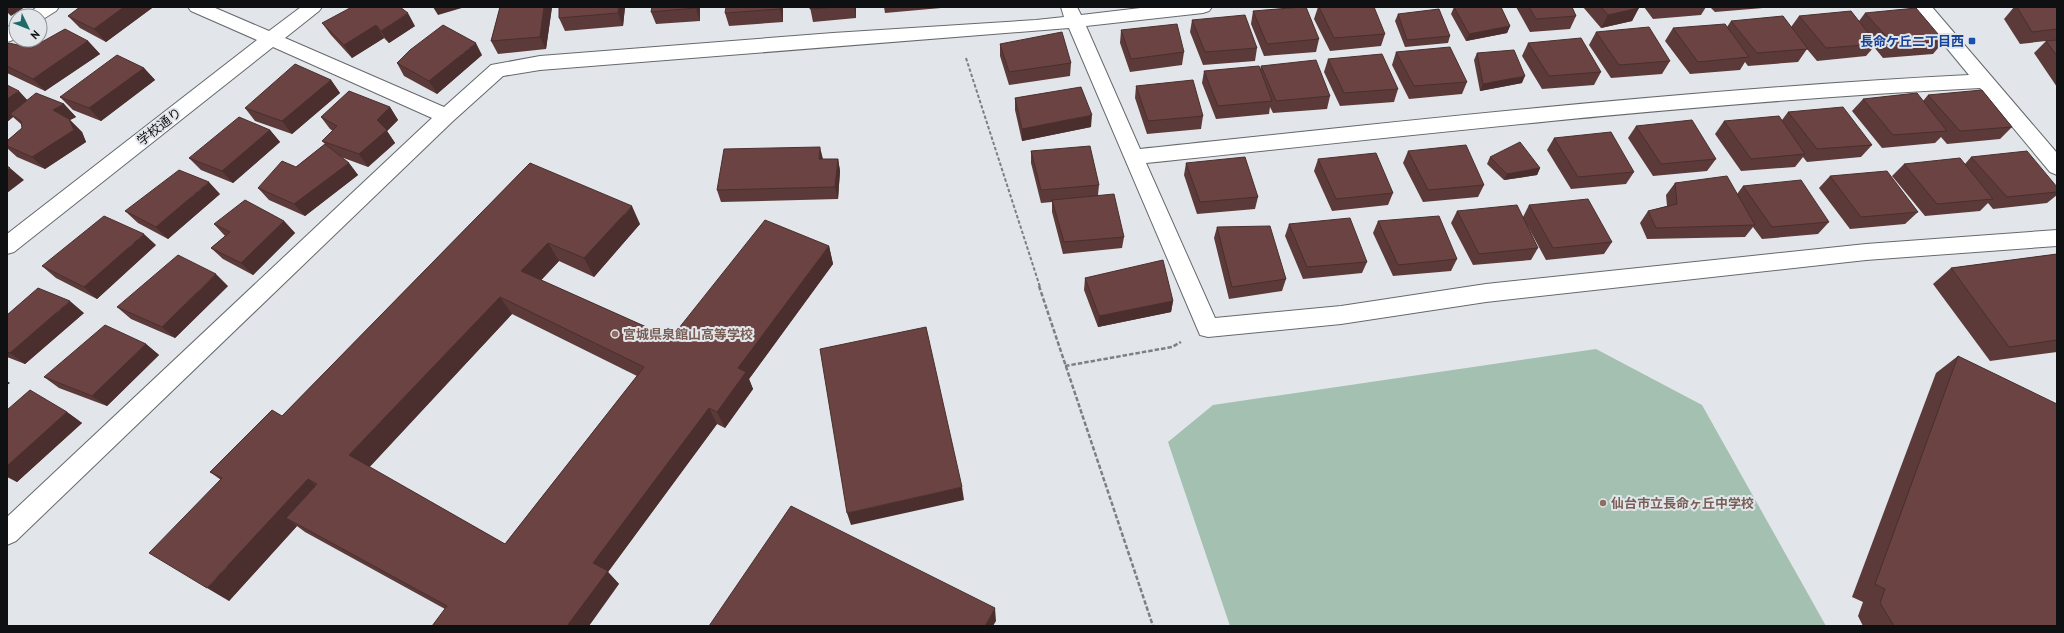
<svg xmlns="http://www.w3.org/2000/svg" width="2064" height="633" viewBox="0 0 2064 633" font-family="'PT Sans','Noto Sans JP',sans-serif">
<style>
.green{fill:#a3c0b0}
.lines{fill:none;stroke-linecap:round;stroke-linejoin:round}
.minor-casing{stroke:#66696c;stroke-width:2}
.path-far1{stroke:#7d8082;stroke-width:2;stroke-dasharray:3.5 2;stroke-linecap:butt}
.path{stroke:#7d8082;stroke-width:2.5;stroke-dasharray:4.5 2;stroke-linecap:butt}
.minor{fill:#fff;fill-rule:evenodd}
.wall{fill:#5b3a39;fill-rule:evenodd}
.shaded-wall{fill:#4a2f2e}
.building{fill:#6a4342;stroke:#4a2f2e;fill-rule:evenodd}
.transit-dot{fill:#1a4fb4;stroke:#e2e6ea;stroke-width:1.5}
.education-dot{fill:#8d6e63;stroke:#e2e6ea;stroke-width:1.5}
.labels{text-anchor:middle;stroke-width:4;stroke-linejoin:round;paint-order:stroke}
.transit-label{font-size:13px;font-weight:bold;fill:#164399;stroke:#e2e6ea;text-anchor:end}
.street-label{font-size:13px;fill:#0e1011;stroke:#e2e6ea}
.education-label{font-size:13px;font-weight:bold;fill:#785e54;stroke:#e2e6ea;text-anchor:start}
</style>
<rect width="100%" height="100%" fill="#e2e6ea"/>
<path class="green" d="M1596 349 1702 405 1826 626H1230L1168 442 1213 405Z"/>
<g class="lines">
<g class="minor-casing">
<path id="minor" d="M37 7H59L56 11 40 21V16H27L30 12Z
M188 7H213L269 31 301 7H322L319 11 285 38 444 107 491 65 540 56 833 33 1036 20 1064 17 1061 7H1077L1081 15 1149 7H1212L1209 11 1203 13 1086 26 1140 149C1416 120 1692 89 1969 75L1913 7H1932L2057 153V175L2050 172 1980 88C1701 102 1424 134 1146 163L1215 318 1341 306 1486 284 1866 244 2057 230V246L1866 260 1486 302 1341 324 1208 337 1200 335 1197 328 1069 28 540 70 503 76 453 121 16 541 7 545V517L432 118 273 47 14 252 7 254V234L257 40 191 11Z
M16 24V39L7 42V27Z"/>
</g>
<path class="path-far1" d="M966 58 1040 287"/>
<path class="path" d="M1039 286 1153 626
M1065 366 1172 347 1181 342"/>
<use href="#minor" class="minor"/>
</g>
<path class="wall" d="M80 7H152V8L106 42 80 28 68 16Z
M500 7H552L546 49 498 54 491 41Z
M625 7 623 26 565 31 559 18Z
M652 7H700V21L656 24 651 12Z
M783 7V22L729 26 725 13Z
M810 7H856V18L813 22Z
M884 7H941V8L885 13Z
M1318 7 1385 34 1381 46 1330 51 1314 19Z
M1454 7 1510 26 1507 33 1466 41 1451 14Z
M1516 7H1572L1576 16 1570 29 1530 32Z
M1583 7H1639L1632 21 1601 28Z
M1644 7H1706L1701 15 1653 19Z
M1710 7H1764L1763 8 1715 12Z
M2014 7H2057V87L2034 53 2046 41 2020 44 2004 19Z
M1253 11 1319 39 1316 52 1264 56 1251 24Z
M1865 13 1944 41 1933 54 1883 58 1874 47 1866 56 1817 61 1807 49 1798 62 1748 66 1745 62 1740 70 1690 74 1665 41 1673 28 1727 27 1731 21 1791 27 1799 16 1859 21Z
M1398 14 1450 36 1448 43 1405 47 1395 21Z
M1192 20 1257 48 1255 61 1203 65 1190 32Z
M322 23 415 26 389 43 384 38 352 58 331 35Z
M1121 30 1184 52 1182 65 1130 72 1120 43Z
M1596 32 1670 61 1662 74 1611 78 1589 45Z
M88 41 100 54 45 91 7 73V45L31 48Z
M1528 43 1601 72 1594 85 1542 89 1522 56Z
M1000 44 1071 63 1070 76 1009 85 1000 56Z
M1396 52 1467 82 1462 94 1409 99 1392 65Z
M1477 53 1522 83 1480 91 1474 60Z
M482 55 437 94 404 76 397 63Z
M1328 59 1398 89 1394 102 1340 106 1324 72Z
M1261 66 1330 96 1327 109 1273 113 1270 107 1269 114 1216 119 1202 83 1204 71 1260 69Z
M144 68 155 80 101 121 73 110 60 97Z
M331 80 340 93 292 134 255 121 245 108Z
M7 85 27 100 64 104 76 117 70 120 82 132 86 142 45 169 17 157 7 148V141L22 128V125L13 117 7 122Z
M1136 86 1203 116 1201 129 1147 134 1135 98Z
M1928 95 2012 127 2000 139 1947 144 1941 137 1935 143 1882 148 1852 111 1863 99 1923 101Z
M1015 98 1091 127 1022 141 1015 110Z
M390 107 398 120 387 131 395 143 368 167 341 157 349 163 358 175 305 216 269 200 258 188 296 167 325 144 322 141 333 131 330 129 321 117Z
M1788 112 1872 145 1861 157 1807 162 1803 157 1795 167 1741 171 1715 134 1724 121 1782 120Z
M1636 126 1716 159 1707 171 1653 176 1628 138Z
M270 130 280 142 233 183 201 170 189 158Z
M1554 138 1634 172 1626 184 1571 189 1547 150Z
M1031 151 1099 185 1098 195 1124 237 1122 248 1063 254 1052 212V202L1041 203 1031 163Z
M1408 151 1484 185 1478 197 1423 202 1403 163Z
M1490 157 1540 168 1537 175 1504 180 1487 164Z
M1971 157 2057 187V195L2047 203 1993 209 1988 203 1980 211 1925 216 1892 176 1904 164H1965Z
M823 159H838L840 171 838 199 721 202 717 190Z
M1318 159 1393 193 1388 205 1332 211 1314 171Z
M530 163 640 224 594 277 559 261 541 280 671 338 829 246 833 264 749 379 753 389 725 428 717 424 608 572 619 584 445 609 305 532 297 526 229 601 221 480 210 472 282 416ZM512 314 637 376 505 544 369 467Z
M1186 163 1258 197 1255 209 1197 214 1184 175Z
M1830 176 1918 212 1905 224 1850 229 1819 188Z
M1675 183 1737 194 1743 186 1829 222 1818 234 1762 239 1753 227 1745 237 1647 239 1640 223 1648 211 1667 206 1666 195Z
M220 194 168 239 138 223 125 211Z
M1529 205 1612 242 1604 254 1546 260 1527 225 1538 248 1531 260 1473 265 1451 223 1457 211 1523 217Z
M284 221 295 233 253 275 223 259 211 248 225 236 214 224Z
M1378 221 1457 259 1451 271 1393 276 1373 233Z
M1289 224 1367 262 1362 273 1303 279 1285 236Z
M1217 227 1286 279 1282 291 1229 299 1214 238Z
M156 245 97 299 56 278 42 266Z
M2057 254V352L1990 361 1933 284 1951 268Z
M1085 278 1173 301 1171 312 1098 327 1084 290Z
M228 286 175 338 131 319 117 307Z
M84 313 25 364 7 357V315Z
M146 344 159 355 107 406 59 388 44 377Z
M1958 356 2057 626H1863L1858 616 1863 602 1852 597 1936 373Z
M7 410 67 412 82 423 17 482 7 477Z"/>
<path class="shaded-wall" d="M7 7H25L11 16 7 12Z
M124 7 152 8 106 42 94 29Z
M433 7H465L438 15Z
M544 7H552L546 49 540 37Z
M619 7H625L623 26 618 13Z
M696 7H700V21L696 8Z
M780 7H783V22L780 9Z
M854 7H856V18Z
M1639 8 1632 21 1601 28 1608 15Z
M408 13 415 26 389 43 381 31Z
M376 25 384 38 352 58 344 45Z
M1510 26 1507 33 1466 41 1469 34Z
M88 41 100 54 45 91 33 79Z
M476 43 482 55 437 94 429 81Z
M144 68 155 80 101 121 89 108Z
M1525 76 1522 83 1480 91 1483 84Z
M331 80 340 93 292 134 282 121Z
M19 91 31 104 10 114 13 117 7 122V99Z
M64 104 76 117 70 120 82 132 86 142 45 169 32 157 53 110Z
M390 107 398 120 387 131 395 143 368 167 359 154 377 120Z
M1092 115 1091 127 1022 141V129Z
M270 130 280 142 233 183 222 171Z
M820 147 823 159 822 172 819 159Z
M838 159 840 171 838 199 835 187Z
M349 163 358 175 305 216 294 204Z
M10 168 24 180 7 193V170Z
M1540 168 1537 175 1504 180 1507 174Z
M209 182 220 194 168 239 156 227Z
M632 206 640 224 594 277 584 258Z
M284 221 295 233 253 275 241 263Z
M144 234 156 245 97 299 84 287Z
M548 243 559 261 533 289 521 271Z
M829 246 833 264 749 379 753 389 725 428 717 412 738 368Z
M216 274 228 286 175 338 162 327Z
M500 297 512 314 366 471 349 455Z
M70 301 84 313 25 364 10 353Z
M1173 301 1171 312 1098 327 1099 316Z
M146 344 159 355 107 406 92 396Z
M7 381 10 383 7 385Z
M709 408 717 424 608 572 619 584 589 626H567L593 563Z
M67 412 82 423 17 482 7 476V466Z
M308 479 326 494 286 518 297 526 229 601 207 588Z
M962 487 964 500 851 525 847 513Z
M995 608 996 621 993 626H985Z"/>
<path class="building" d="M80 7H124L94 29 68 16Z
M349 7H400L408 13 381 31 376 25 344 45 322 23 350 8Z
M500 7H544L540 37 491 41Z
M559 7H619L618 13 559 18Z
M652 7H696V8L651 12Z
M726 7H780V9L725 13Z
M810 7H837L810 9Z
M1302 7H1306L1319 39 1267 44 1253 11Z
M1319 7H1374L1385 34 1334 38Z
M1454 7H1501L1510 26 1469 34Z
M1529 7H1572L1576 16 1536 19Z
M1601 7H1639V8L1608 15Z
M2017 7H2057V29L2032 32Z
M1916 8 1944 41 1894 45 1865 13Z
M1439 9 1450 36 1407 40 1398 14Z
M1851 11 1877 44 1826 48 1799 16Z
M1245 15 1257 48 1205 52 1192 20Z
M1783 16 1808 49 1757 53 1731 21Z
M1177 24 1184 52 1131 59 1121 30Z
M1725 24 1749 57 1698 62 1673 28Z
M443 25 476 43 429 81 397 63 410 50Z
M1649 27 1670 61 1619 65 1596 32Z
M65 29 88 41 33 79 7 66V45L9 43 31 48Z
M1062 32 1071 63 1009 72 1000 44Z
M1581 38 1601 72 1549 76 1528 43Z
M2057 40V56L2046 41Z
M1450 47 1467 82 1414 86 1396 52Z
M1514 50 1525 76 1483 84 1477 53Z
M1382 54 1398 89 1344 93 1328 59Z
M117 55 144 68 89 108 60 97Z
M1316 60 1330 96 1276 101 1261 66Z
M295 64 331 80 282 121 245 108Z
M1259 66 1272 101 1218 106 1204 71Z
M1193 80 1203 116 1148 121 1136 86Z
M7 85 19 91 7 99Z
M1081 87 1092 115 1022 129 1015 98Z
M1982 90 2012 127 1960 131 1928 95Z
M349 91 390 107 377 120 387 130 359 154 322 141 337 126 321 117Z
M36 93 64 104 53 110 69 119 74 130 32 157 7 146V141L22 128 21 121 10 114Z
M1917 93 1947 131 1893 135 1863 99Z
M1843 107 1872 145 1817 149 1788 112Z
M1779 116 1805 154 1751 159 1724 121Z
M239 117 270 130 222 171 189 158Z
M1692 120 1716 159 1661 164 1636 126Z
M1611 132 1634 172 1578 177 1554 138Z
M1520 142 1540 168 1507 174 1490 157Z
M325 144 349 163 294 204 258 188 282 161 296 167Z
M1466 145 1484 185 1428 190 1408 151Z
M1090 146 1099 185 1041 190 1031 151Z
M820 147 819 159H838L835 187 717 190 724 149Z
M2027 151 2057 187V192L2007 197 1971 157Z
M1376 153 1393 193 1336 199 1318 159Z
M1245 157 1258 197 1200 202 1186 163Z
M1960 158 1993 199 1937 204 1904 164Z
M530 163 632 206 584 258 548 243 521 271 671 338 765 220 829 246 738 368 746 372 717 412 709 408 593 563 608 571 567 626H432L447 606 286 518 317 484 308 479 207 588 149 553 222 478 210 472 272 410 282 416ZM500 297 644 367 505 544 349 455Z
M7 166 10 168 7 170Z
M179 170 209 182 156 227 125 211Z
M1887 171 1918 212 1861 217 1830 176Z
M1727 176 1755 225 1656 228 1648 211 1677 204 1675 183Z
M1801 180 1829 222 1772 227 1743 186Z
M1114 194 1124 237 1064 242 1052 200Z
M1588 199 1612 242 1553 248 1529 205Z
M245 200 284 221 241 263 211 248 230 232 214 224Z
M1517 205 1538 248 1479 254 1457 211Z
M104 216 144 234 84 287 42 266Z
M1439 216 1457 259 1398 265 1378 221Z
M1350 218 1367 262 1307 267 1289 224Z
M1270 226 1286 279 1232 287 1217 227Z
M2057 254V340L2009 347 1951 268Z
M178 255 216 274 162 327 117 307Z
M1163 260 1173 301 1099 316 1085 278Z
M38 288 70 301 10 353 7 352V315Z
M105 325 146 344 92 396 44 377Z
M926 327 962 487 847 513 820 349Z
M1958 356 2057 404V626H1894L1880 603 1885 589 1875 584Z
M30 390 67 412 7 466V410Z
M791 506 995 608 985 626H709Z"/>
<rect class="transit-dot" x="1968" y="37" width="8" height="8" rx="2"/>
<g class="education-dot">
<circle cx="615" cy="334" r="4"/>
<circle cx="1603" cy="503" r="4"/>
</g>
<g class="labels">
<g class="transit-label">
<text x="1964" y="46">長命ケ丘二丁目西</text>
</g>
<g class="street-label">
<text transform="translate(159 126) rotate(-38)" y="5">学校通り</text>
</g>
<g class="education-label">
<text x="623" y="339">宮城県泉館山高等学校</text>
<text x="1611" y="508">仙台市立長命ヶ丘中学校</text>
</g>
</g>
<rect width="2064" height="633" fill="none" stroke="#0e1011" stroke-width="16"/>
<g transform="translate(28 28) rotate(133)"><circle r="19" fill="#e2e6ea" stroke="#8d9093"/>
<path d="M0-3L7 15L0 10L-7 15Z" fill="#1d6a6b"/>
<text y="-6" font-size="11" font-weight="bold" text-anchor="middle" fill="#0e1011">N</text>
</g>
</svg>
